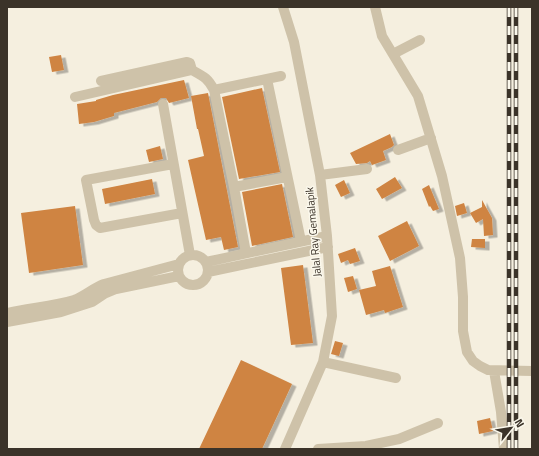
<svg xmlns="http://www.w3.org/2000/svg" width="539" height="456" viewBox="0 0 539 456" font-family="'Titillium Web',sans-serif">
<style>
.building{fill:#cf8442;filter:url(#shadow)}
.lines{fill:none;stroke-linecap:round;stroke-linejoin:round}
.minor{stroke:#cec2a9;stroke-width:10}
.rail-casing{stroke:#3b3329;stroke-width:4.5}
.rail{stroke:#fbf8ec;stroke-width:3;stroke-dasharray:9;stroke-linecap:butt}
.labels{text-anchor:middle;stroke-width:3;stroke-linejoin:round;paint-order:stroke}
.street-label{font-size:11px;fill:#3b3329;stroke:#fbf8ec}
</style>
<defs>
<filter id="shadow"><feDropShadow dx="4.5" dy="2.5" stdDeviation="0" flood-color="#0004"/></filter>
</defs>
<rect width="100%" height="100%" fill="#f5efdf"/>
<path class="building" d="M61 55 64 70 52 72 49 57Z
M184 80 189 98 169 103 166 98H161L157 102 114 113V116L94 122 79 124 77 104 96 101V100L113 95Z
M262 88 280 172 239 179 222 97Z
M208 93 238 247 224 250 221 237 206 240 188 160 204 156 198 129H197L191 96Z
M390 134 394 145 392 147 383 151 386 160 372 165 370 161 367 163 356 164 350 153Z
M160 146 163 159 149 162 146 150Z
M395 177 402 188 382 199 376 189Z
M152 179 155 194 105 204 102 189Z
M344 180 350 193 341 197 335 185Z
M282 184 293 237 252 246 242 192Z
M429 185 439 209 433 211 430 206 429 207 422 189Z
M482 200 492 218 493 235 484 236 483 219 476 223 470 213 482 207Z
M464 203 467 213 457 216 455 206Z
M75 206 83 265 29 273 21 213Z
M407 221 419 246 390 261 378 236Z
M472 239H485V248L471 247Z
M355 248 360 261 350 264 348 260 341 263 338 254Z
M303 265 313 343 291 345 281 268Z
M390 266 403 307 385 313 384 310 366 315 359 290 376 286 372 271Z
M353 276 357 289 348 292 344 278Z
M335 341 343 343 339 356 331 354Z
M241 360 292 384 262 449H199Z
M490 418 493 431 479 434 477 421Z"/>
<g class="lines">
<path class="minor" d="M283 7 294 42 320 175 327 236 332 316 323 362 285 449
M375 7 382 36 418 96 442 176 460 258 463 297V331L467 352 473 361 480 366 488 370 532 371
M393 54 420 40
M267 79 301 241
M101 81 187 62 190 63 192 70
M214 90 281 76
M75 97 192 70C203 76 208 78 214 90L234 187 246 253
M163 104 190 255
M398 150 431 138
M173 164 86 180 94 220 96 225 100 228 182 213
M320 175 367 169
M234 187 287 177
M178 270a15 15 0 1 1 30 0a15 15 0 1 1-30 0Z
M206 262 327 236
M208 272 328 247
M7 313C28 308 54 306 74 300 85 296 93 288 104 284L179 264
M7 322 61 312 92 302 104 294 116 289 179 276
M323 362 396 378
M494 371 501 412 504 449
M318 449 366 446 399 439 438 423"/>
<g class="rail-casing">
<path id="rail" d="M509 449V7
M516 449V7"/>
</g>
<use href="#rail" class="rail"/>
</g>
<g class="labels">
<g class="street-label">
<text transform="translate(313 232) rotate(-95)" y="4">Jalal Ray Gemalapik</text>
</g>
</g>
<rect width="539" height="456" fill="none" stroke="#3b3329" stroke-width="16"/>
<g transform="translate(511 428) rotate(60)" stroke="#fbf8ec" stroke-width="3" paint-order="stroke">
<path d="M0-3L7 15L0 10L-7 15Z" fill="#3b3329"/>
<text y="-6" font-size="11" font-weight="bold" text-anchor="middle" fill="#3b3329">N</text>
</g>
</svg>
